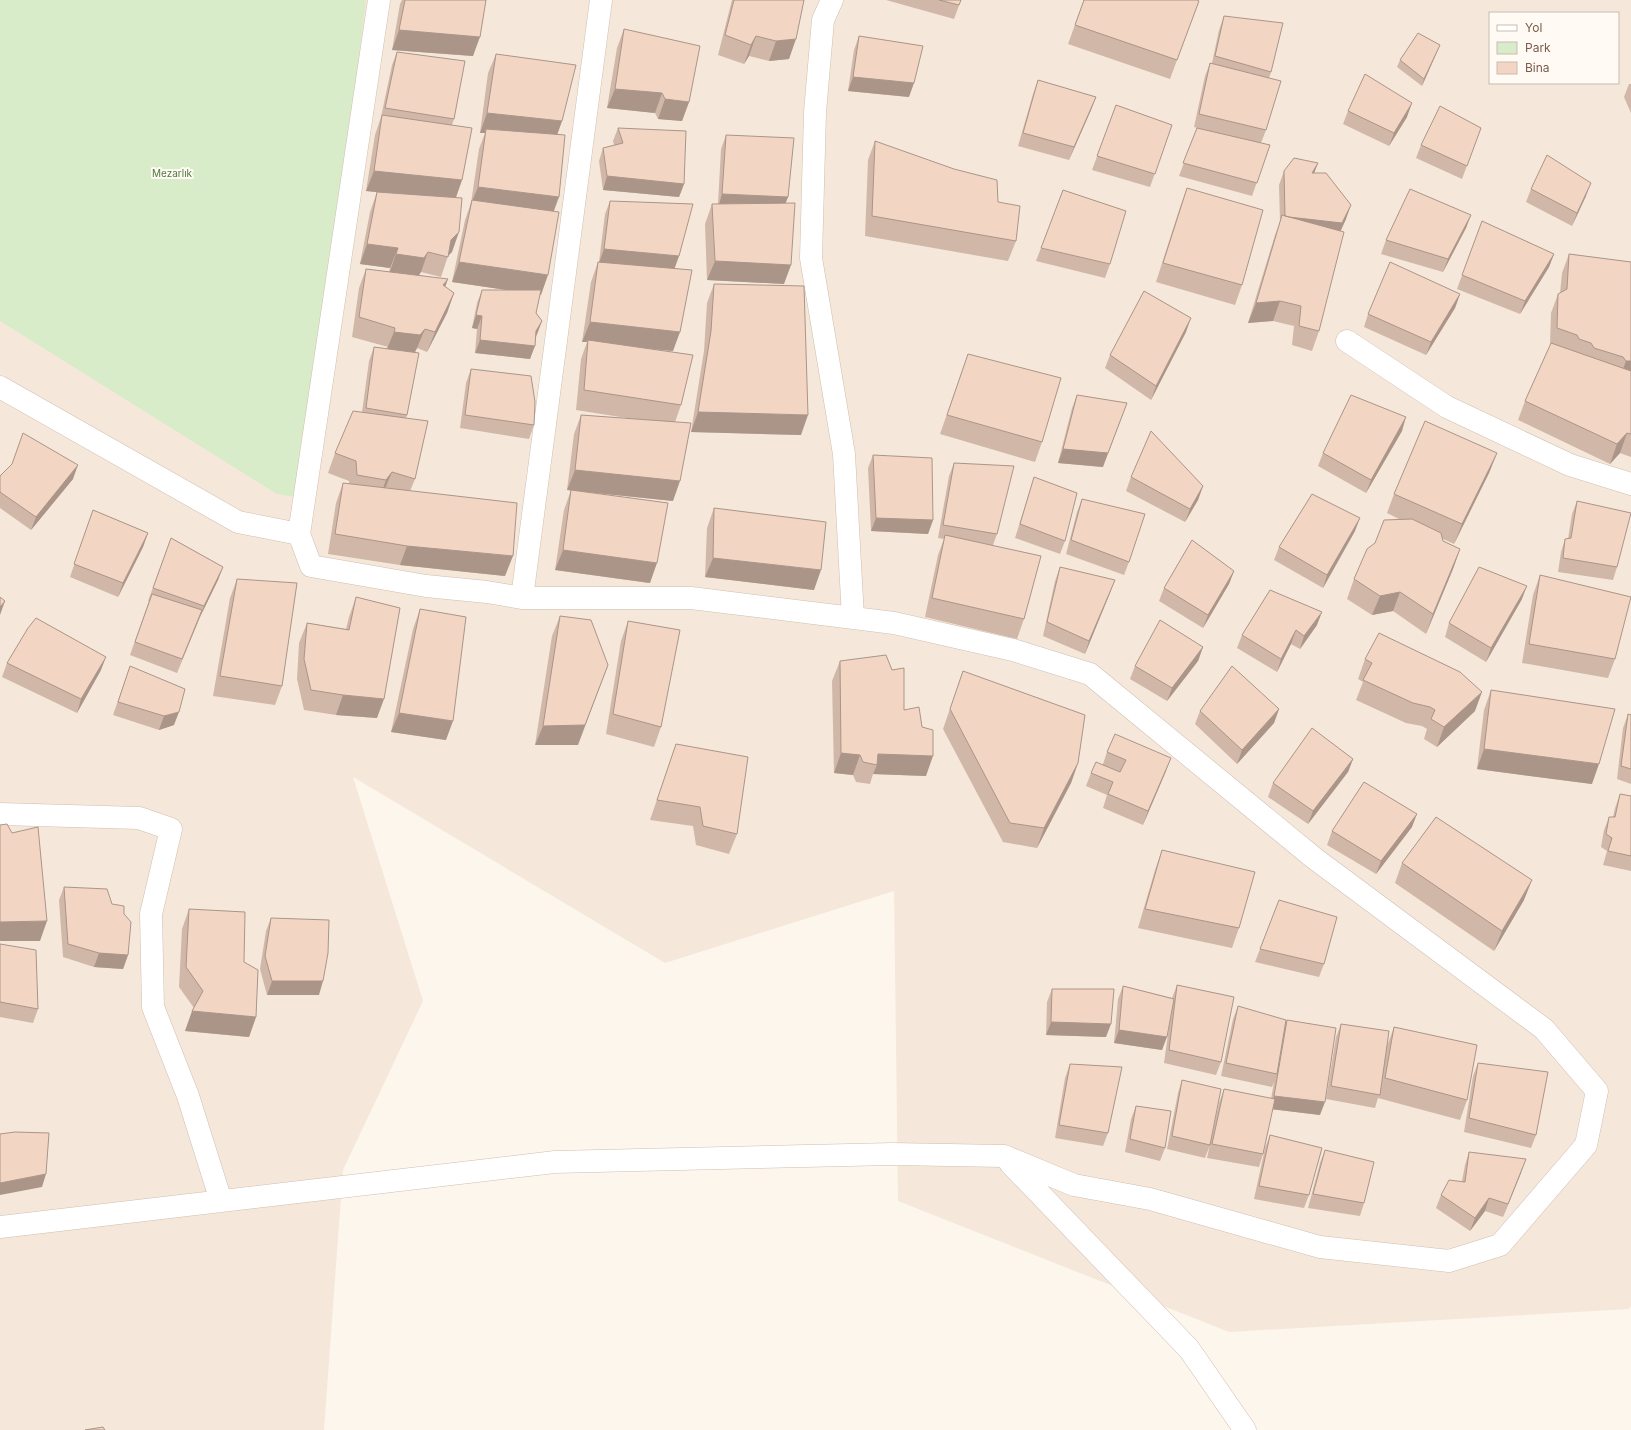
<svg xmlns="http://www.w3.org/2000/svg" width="1631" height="1430" viewBox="0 0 1631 1430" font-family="Inter,sans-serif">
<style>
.residential{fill:#f5e8da;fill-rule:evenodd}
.green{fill:#d8ecc9}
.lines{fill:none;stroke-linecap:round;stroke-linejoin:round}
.minor-casing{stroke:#d1beb0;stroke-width:23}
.minor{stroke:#fff;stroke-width:22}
.wall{fill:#d1b7a8}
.shaded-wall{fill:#aa9588}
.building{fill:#f3d5c3;stroke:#aa9588}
.labels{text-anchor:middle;stroke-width:4;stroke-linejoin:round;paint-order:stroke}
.park-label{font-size:10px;fill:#537a41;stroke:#fffaf3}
</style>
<rect width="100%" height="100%" fill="#fdf6ec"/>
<path class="residential" d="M0 0H1631V1306L1629 1309 1229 1332 898 1201 894 891 665 963 353 777 423 1001 343 1170 324 1430H0ZM1490 13H1618V83H1490Z"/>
<path class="green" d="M0 0H366L339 218 301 498 277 494 0 321Z"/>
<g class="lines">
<g class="minor-casing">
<path id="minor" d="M832 0 823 20 815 112 811 258 844 454 853 618
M1347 341 1447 407 1570 465 1631 484
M0 387 238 522 299 534 311 566 426 586 487 592 522 598H691L894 623 1013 650 1090 674 1314 858 1544 1029 1597 1091 1586 1145 1500 1245 1449 1261 1320 1247 1150 1199 1074 1185 1004 1156 892 1154 555 1162 0 1227
M299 534 379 0
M522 598 601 0
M0 814 139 818 171 829 151 914 153 1007 188 1096 221 1201
M1010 1163 1189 1349 1245 1430"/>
</g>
<use href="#minor" class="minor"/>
</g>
<path class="wall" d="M402 0H486L473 56 392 50 400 4Z
M732 0H804L789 59 769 61 749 56 744 64 718 55Z
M886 0H961L954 19Z
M1084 0 1199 1 1170 79 1068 44Z
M1224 16 1271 72 1269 78 1266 130 1261 143 1270 145 1252 196 1179 176 1197 128 1194 127 1205 76 1210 63H1212L1219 30Z
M624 29 689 102 682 121 658 119 655 113 607 108 617 48Z
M859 36 909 97 848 91 854 50Z
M397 52 454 119 452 125 462 180 456 197 452 252 448 256 441 277 421 272 419 275 445 287 454 293 447 313 427 352 417 348 415 353 407 415 406 418 415 479 410 491 505 576 400 565 328 554 336 503 343 483 349 484V481L328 473 335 453 362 412 369 361 374 347 387 349 388 347 352 337 359 288 366 269 389 272 390 268 360 264 370 212 377 192 366 191 375 135 381 117 392 65Z
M1437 52 1422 86 1397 67 1400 60Z
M496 54 562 121 557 134 554 212 540 295 536 313 542 321 536 337 530 359 475 353 477 329 472 328 477 303 482 290H507L452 282 465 220 471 203 479 149 485 133H480L488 73Z
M1038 80 1096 97 1091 110 1069 160 1018 146 1033 94Z
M1629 84H1631V113L1624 97Z
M1116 105 1172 125 1150 187 1092 170Z
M1348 111 1407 117 1389 146 1343 124Z
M618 128 684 184 679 197 603 190 599 161 603 148 614 145 613 141Z
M1481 128 1462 179 1416 158 1421 145Z
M726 135 788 197 785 203 784 284 707 280 705 224 712 204H718L721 149Z
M875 141 998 202 1016 241 1008 261 865 236 868 160Z
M1318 163 1314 173 1346 219 1340 231 1319 331 1312 351 1292 345 1294 326 1273 321 1248 323 1275 235 1280 222 1279 185 1284 171Z
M1187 188 1242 285 1235 305 1156 282 1180 207Z
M1531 189 1586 196 1572 226 1526 202Z
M610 201 679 256 674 269 673 351 658 350 681 405 675 422 673 501 567 490 574 434 581 415 633 419 576 410 581 359 587 342H582L591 282 598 262H599L605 214Z
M1471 215 1466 228 1443 272 1381 254 1386 240Z
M1482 221 1554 254 1549 267 1520 314 1457 289Z
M1041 248 1110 264 1105 278 1036 261Z
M1569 254 1631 262V457L1620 453 1610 464 1518 420 1525 401 1550 346 1551 313 1558 294 1560 293 1562 273Z
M714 284 801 435 691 432 704 351 707 303Z
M1460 294 1455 308 1426 355 1364 327 1368 314Z
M1186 332 1151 400 1105 368 1110 355Z
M968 354 1042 442 1035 462 940 434Z
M471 369 534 425 529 439 460 428 466 383Z
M1077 395 1103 467 1058 463 1072 408Z
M1402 431 1366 493 1318 466 1323 453Z
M1497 453 1489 473 1454 544 1443 539V541L1460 549 1453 569 1426 634 1393 611 1372 615 1347 599 1354 579 1401 520 1387 513 1394 494Z
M873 455 933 520 928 534 871 531 868 468Z
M954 463 997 534 993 545 1024 619 1017 639 925 617 938 555 944 539 938 538 949 476Z
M0 476 73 479 31 530 0 508Z
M1034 477 1065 541 1060 554 1015 538 1030 490Z
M1131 477 1203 486 1198 500 1185 522 1126 491Z
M571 490 650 583 555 570 564 510Z
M1082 499 1129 562 1124 575 1066 554 1077 512Z
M1577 501 1617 567 1613 580 1558 572 1561 552 1565 539H1568L1572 514Z
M714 508 814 590 705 577 707 528Z
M93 510 148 533 143 547 118 597 70 577Z
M1355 531 1323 588 1274 560 1279 547Z
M171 538 223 567 218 580 200 617 177 673 130 655 149 601H148Z
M1060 567 1110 593 1085 654 1043 636 1055 581Z
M1234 571 1229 584 1203 628 1159 601 1164 588Z
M1540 575 1615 659 1608 678 1522 663 1533 595Z
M237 579 282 686 275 705 213 696 230 598Z
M356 597 377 718 336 715 304 710 297 679 299 643 307 623 346 629 349 617Z
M1522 599 1486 662 1445 637 1449 623Z
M420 609 446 740 391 732 413 629Z
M560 616 578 745H535L552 636Z
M628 621 661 727 654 747 606 734 621 641Z
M1317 625 1300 649 1291 644 1277 672 1237 648 1242 635Z
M1203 647 1198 661 1167 701 1130 679 1135 666Z
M1365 659 1475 711 1437 747 1424 739 1427 729 1422 726 1406 723 1356 700 1363 682 1358 679Z
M840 661 904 710 926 776 873 774 870 784 856 782 853 775 834 773 832 681Z
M7 663 101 670 77 713 2 677Z
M130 666 174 725 159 730 113 715Z
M963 671 1078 763 1071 783 1037 848 1003 842 943 729Z
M1491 690 1592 784 1477 769 1484 710Z
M1279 709 1274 723 1237 764 1195 724 1200 711Z
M1628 714 1631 715V784L1617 779 1623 728Z
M676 744 737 834 729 854 696 845 693 826 650 820Z
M1107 752 1166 771 1143 825 1103 808 1107 795 1086 786 1091 773 1103 764Z
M1353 759 1348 772 1308 824 1268 797 1273 783Z
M1620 794 1631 796V871L1603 865 1607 851 1601 847 1604 830 1609 817H1613L1615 808Z
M1412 827 1376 874 1327 845 1332 831Z
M1162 850 1239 928 1232 948 1138 928 1155 870Z
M1402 863 1524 900 1494 951 1395 883Z
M64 887 112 904 124 914 128 955 123 969 94 967 63 957 59 900Z
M189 909 256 1017 249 1037 185 1031 194 1008 179 987 182 929Z
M271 918 319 995H267L260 969 266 931Z
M0 944 38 1009 33 1023 0 1017Z
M1260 949 1324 964 1319 977 1255 962Z
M1177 985 1221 1062 1216 1075 1164 1063 1169 1027 1162 1050 1114 1043 1118 999 1123 986 1172 998Z
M1052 989 1106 1037 1046 1035 1047 1002Z
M1238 1006 1284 1028 1287 1020 1320 1115 1272 1109 1263 1154 1259 1167 1207 1158 1219 1103 1224 1089 1271 1099 1274 1082 1272 1087 1221 1076 1233 1019Z
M1341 1024 1387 1046 1394 1027 1467 1100 1460 1120 1378 1098 1375 1108 1326 1099 1336 1037Z
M1478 1063 1536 1135 1531 1148 1464 1132 1473 1076Z
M1070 1064 1108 1133 1103 1146 1055 1138 1065 1078Z
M1182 1080 1210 1145 1205 1158 1167 1149 1178 1093Z
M1136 1106 1165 1148 1160 1161 1125 1152 1131 1119Z
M1270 1135 1309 1195 1304 1208 1254 1199 1265 1148Z
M1325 1150 1364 1203 1360 1216 1308 1208 1320 1163Z
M1469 1152 1521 1173 1503 1217 1485 1211 1470 1231 1436 1208 1441 1195 1462 1181 1465 1165Z"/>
<path class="shaded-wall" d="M399 30 480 37 473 56 392 50Z
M756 36 749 56 744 64 751 45Z
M796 39 789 59 769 61 776 41Z
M1440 45 1437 52 1422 86 1424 79Z
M853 77 914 83 909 97 848 91Z
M615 89 662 93 655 113 607 108Z
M1096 97 1091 110 1069 160 1074 147Z
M665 99 689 102 682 121 658 119Z
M1412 103 1407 117 1389 146 1394 133Z
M487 113 562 121 555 141 486 129 485 133H480Z
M1318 163 1313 176 1312 173Z
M374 171 462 180 455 200 366 191Z
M607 176 684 184 679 197 603 190Z
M1591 183 1586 196 1572 226 1577 213Z
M478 187 559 197 552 216 470 206Z
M722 194 788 197 783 210 718 208Z
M1351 205 1346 219 1338 237 1285 217Z
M1471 215 1466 228 1443 272 1448 259Z
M459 232 452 252 447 257 451 240Z
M367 244 398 248 390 268 360 264Z
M604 249 679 256 674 270 599 263Z
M428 252 421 272 417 278 389 274 396 254Z
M1554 254 1549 267 1520 314 1525 301Z
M715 261 791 265 784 284 707 280Z
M459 262 548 275 541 295 452 282Z
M448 279 441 299 443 285Z
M454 293 447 313 427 352 435 332Z
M1460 294 1455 308 1426 355 1431 342Z
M1280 301 1273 321 1248 323 1256 303Z
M476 315 482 316 477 329 472 328Z
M1191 318 1186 332 1151 400 1156 386Z
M542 321 537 334 531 344 536 331Z
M590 322 680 332 673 351 588 342V340L587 342H582Z
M425 329 417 348 413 355 386 351 394 332Z
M480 340 535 346 530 359 475 353Z
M1626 361H1631V380H1619Z
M1127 403 1103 467 1058 463 1063 449Z
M698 412 808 415 801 435 691 432Z
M1406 417 1402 431 1366 493 1371 480Z
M1627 433 1620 453 1610 464 1617 444Z
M1497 453 1489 473 1454 544 1462 524Z
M78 465 73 479 31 530 36 517Z
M575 470 680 481 673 501 567 490Z
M392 472 384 491 379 499 386 480Z
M1203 486 1198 500 1185 522 1190 509Z
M876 518 933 520 928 534 871 531Z
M1360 518 1355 531 1323 588 1327 575Z
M148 533 143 547 118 597 123 583Z
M407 546 513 556 505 576 400 565Z
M1460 549 1453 569 1426 634 1433 614Z
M563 550 657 563 650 583 555 570Z
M713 558 821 570 814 590 705 577Z
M223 567 218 580 200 617 177 673 204 606Z
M1234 571 1229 584 1203 628 1208 615Z
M1115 580 1110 593 1085 654 1089 641Z
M1527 586 1522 599 1486 662 1491 648Z
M1400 592 1393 611 1372 615 1380 596Z
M5 601 0 615V607Z
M1322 612 1317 625 1300 649 1304 636Z
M1296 630 1291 644 1277 672 1281 659Z
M1203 647 1198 661 1167 701 1172 688Z
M106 657 101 670 77 713 81 699Z
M608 665 578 745H535L543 726Z
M1482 692 1475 711 1437 747 1444 727Z
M343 695 384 699 377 718 336 715Z
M1279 709 1274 723 1237 764 1242 750Z
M179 712 174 725 159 730 164 716Z
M399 713 453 721 446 740 391 732Z
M1484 749 1599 764 1592 784 1477 769Z
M841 753 860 755 853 775 834 773Z
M878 754 933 756 926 776 873 774 877 765Z
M1171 758 1166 771 1143 825 1148 811Z
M1353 759 1348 772 1308 824 1313 811Z
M1078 763 1071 783 1037 848 1044 828Z
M1417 814 1412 827 1376 874 1381 861Z
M1532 880 1524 900 1494 951 1502 931Z
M47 921 40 941H0V922Z
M99 953 128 955 123 969 94 967Z
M272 981H323L319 995H267Z
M192 1011 256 1017 249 1037 185 1031Z
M1051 1022 1111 1024 1106 1037 1046 1035Z
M1119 1030 1167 1037 1162 1050 1114 1043Z
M1274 1096 1325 1102 1320 1115 1270 1109Z
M1526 1159 1521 1173 1503 1217 1508 1204Z
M46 1174 42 1187 0 1195V1183Z
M1489 1198 1485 1211 1470 1231 1475 1218Z"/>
<path class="building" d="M405 0H486L480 37 399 30Z
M734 0H804L796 39 776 41 756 36 751 45 725 35Z
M939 0H961L959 5Z
M1084 0H1197L1199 1 1177 60 1075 25Z
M1224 16 1283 23 1271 72 1215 56Z
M624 29 700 46 689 102 665 99 662 93 615 89Z
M1418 33 1440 45 1424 79 1400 60Z
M859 36 923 46 914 83 853 77Z
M397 52 465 61 454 119 385 108Z
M496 54 576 65 562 121 487 113Z
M1210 63 1281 81 1266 130 1199 114Z
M1365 74 1412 103 1394 133 1348 111Z
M1038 80 1096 97 1074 147 1023 133Z
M1116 105 1172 125 1155 174 1097 156Z
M1440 106 1481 128 1467 166 1421 145Z
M382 115 472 128 462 180 374 171Z
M618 128 686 131 684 184 607 176 603 148 623 143Z
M1197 128 1270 145 1257 183 1183 163Z
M486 129 565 135 559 197 478 187Z
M726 135 794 138 788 197 722 194Z
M875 141 954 169 997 180 998 202 1020 206 1016 241 872 216Z
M1547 155 1591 183 1577 213 1531 189Z
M1294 158 1318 163 1312 173H1326L1351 205 1342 223 1289 217 1285 216 1284 171Z
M1187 188 1263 210 1242 285 1163 263Z
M1410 189 1471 215 1448 259 1386 240Z
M1063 190 1126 211 1110 264 1041 248Z
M377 192 462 198 459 232 451 240 448 257 428 252 424 258 396 254 398 248 367 244Z
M472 200 559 212 548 275 459 262Z
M610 201 693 204 679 256 604 249Z
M795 203 791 265 715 261 712 204Z
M1282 215 1344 232 1319 331 1299 326 1301 306 1280 301 1256 303Z
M1482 221 1554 254 1525 301 1462 275Z
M1569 254 1631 262V361H1626L1623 357 1594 348 1591 343 1579 339 1577 335 1557 328 1558 294 1567 289Z
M598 262 692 270 680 332 590 322Z
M1390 262 1460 294 1431 342 1368 314Z
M366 269 448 279 443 285 454 293 435 332 425 329 420 335 394 332 395 328 359 317Z
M714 284 804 286 808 415 698 412 711 331Z
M482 290H541L536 313 542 321 536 331 535 346 480 340 482 316 476 315Z
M1144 291 1191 318 1156 386 1110 355Z
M588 340 693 355 681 405 584 390Z
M1551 343 1631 371V434L1627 433 1617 444 1525 401Z
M374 347 419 353 407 415 366 408Z
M968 354 1061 378 1042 442 947 415Z
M471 369 531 376 535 402 534 425 465 415Z
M1077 395 1127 403 1108 453 1063 449Z
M1351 395 1406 417 1371 480 1323 453Z
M353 411 428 421 415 479 392 472 386 480 357 475 356 461 335 453Z
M581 415 691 423 680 481 575 470Z
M1425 421 1497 453 1462 524 1394 494Z
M1151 431 1203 486 1190 509 1131 477Z
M23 433 78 465 36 517 0 492V476L12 464Z
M873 455 932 458 933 520 876 518Z
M954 463 1014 466 997 534 943 525Z
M1034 477 1077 493 1065 541 1020 524Z
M343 483 517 503 513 556 407 546 335 534Z
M571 490 668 503 657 563 563 550Z
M1312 494 1360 518 1327 575 1279 547Z
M1082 499 1145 514 1129 562 1071 540Z
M1577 501 1631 513 1617 567 1563 558 1565 539 1571 538Z
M714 508 826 522 821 570 713 558Z
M93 510 148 533 123 583 74 564Z
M1412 519 1441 533 1443 541 1460 549 1433 614 1400 592 1380 596 1354 579 1367 549 1375 543 1384 520Z
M945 535 1041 556 1024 619 932 598Z
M171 538 223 567 204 606 153 588Z
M1192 540 1234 571 1208 615 1164 588Z
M1060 567 1115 580 1089 641 1047 622Z
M1479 567 1527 586 1491 648 1449 623Z
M1540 575 1631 597 1615 659 1529 644Z
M237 579 297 583 282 686 220 676Z
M1270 590 1322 612 1304 636 1296 630 1281 659 1242 635Z
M152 594 202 610 182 659 135 642Z
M0 597 5 601 0 607Z
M356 597 400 608 384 699 343 695 311 690 304 659 307 623 349 630Z
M420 609 466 617 453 721 399 713Z
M560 616 591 620 608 665 585 725 543 726Z
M36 618 106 657 81 699 7 663 28 628Z
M1160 620 1203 647 1172 688 1135 666Z
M628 621 680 630 661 727 613 714Z
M1379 633 1460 672 1482 692 1444 727 1431 719 1435 710 1430 707 1413 703 1363 680 1372 663 1365 659Z
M886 655 892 670 904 668V710L919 707 922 727 933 730V756L878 754 877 765 863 762 860 755 841 753 840 661Z
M130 666 185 689 179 712 164 716 118 702Z
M1232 666 1279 709 1242 750 1200 711Z
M963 671 1085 715 1078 763 1044 828 1010 823 950 709Z
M1491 690 1615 709 1599 764 1484 749Z
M1628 714 1631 715V769L1621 766Z
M1312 728 1353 759 1313 811 1273 783Z
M1115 734 1171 758 1148 811 1108 794 1113 782 1091 773 1096 762 1120 772 1126 760 1107 752Z
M676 744 748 757 737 834 703 826 700 807 657 800Z
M1364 782 1417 814 1381 861 1332 831Z
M1620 794 1631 796V856L1608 851 1612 838 1606 834 1609 817H1615Z
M1436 817 1532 880 1502 931 1402 863Z
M7 824 12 833 38 827 47 921 0 922V825Z
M1162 850 1255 872 1239 928 1145 909Z
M64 887 107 889 112 904 124 906V914L131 922 128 955 99 953 68 944Z
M1279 900 1337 917 1324 964 1260 949Z
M189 909 245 912 244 962 258 970 256 1017 192 1011 203 991 186 967Z
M271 918 329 920 328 953 323 981H272L265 956Z
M0 944 36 950 38 1009 0 1002Z
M1177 985 1234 997 1221 1062 1169 1050Z
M1123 986 1174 999 1167 1037 1119 1030Z
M1052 989H1114L1111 1024 1051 1022Z
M1238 1006 1286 1020 1277 1074 1226 1063Z
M1287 1020 1336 1028 1325 1102 1274 1096Z
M1341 1024 1389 1031 1380 1095 1331 1086Z
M1394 1027 1477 1045 1467 1100 1385 1078Z
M1478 1063 1548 1072 1536 1135 1469 1118Z
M1070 1064 1122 1067 1108 1133 1059 1125Z
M1182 1080 1221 1089 1210 1145 1172 1136Z
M1224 1089 1275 1099 1263 1154 1212 1144Z
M1136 1106 1171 1111 1165 1148 1130 1139Z
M15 1132 49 1133 46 1174 0 1183V1134Z
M1270 1135 1322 1148 1309 1195 1259 1186Z
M1325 1150 1374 1162 1364 1203 1313 1194Z
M1469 1152 1526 1159 1508 1204 1489 1198 1475 1218 1441 1195 1449 1180 1465 1182Z
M103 1427 105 1430H85Z"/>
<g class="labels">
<g class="park-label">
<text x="172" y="177">Mezarlık</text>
</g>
</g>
<rect x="1489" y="12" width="130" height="72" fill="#fffaf3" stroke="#cabbb1"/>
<rect x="1497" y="25" width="20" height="6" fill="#ffffff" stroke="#cabbb1"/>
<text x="1525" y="32" font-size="12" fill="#7a5c4d">Yol</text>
<rect x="1497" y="42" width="20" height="12" fill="#d8ecc9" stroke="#cabbb1"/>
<text x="1525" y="52" font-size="12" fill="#7a5c4d">Park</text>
<rect x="1497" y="62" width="20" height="12" fill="#f3d5c3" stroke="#cabbb1"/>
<text x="1525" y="72" font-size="12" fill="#7a5c4d">Bina</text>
</svg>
